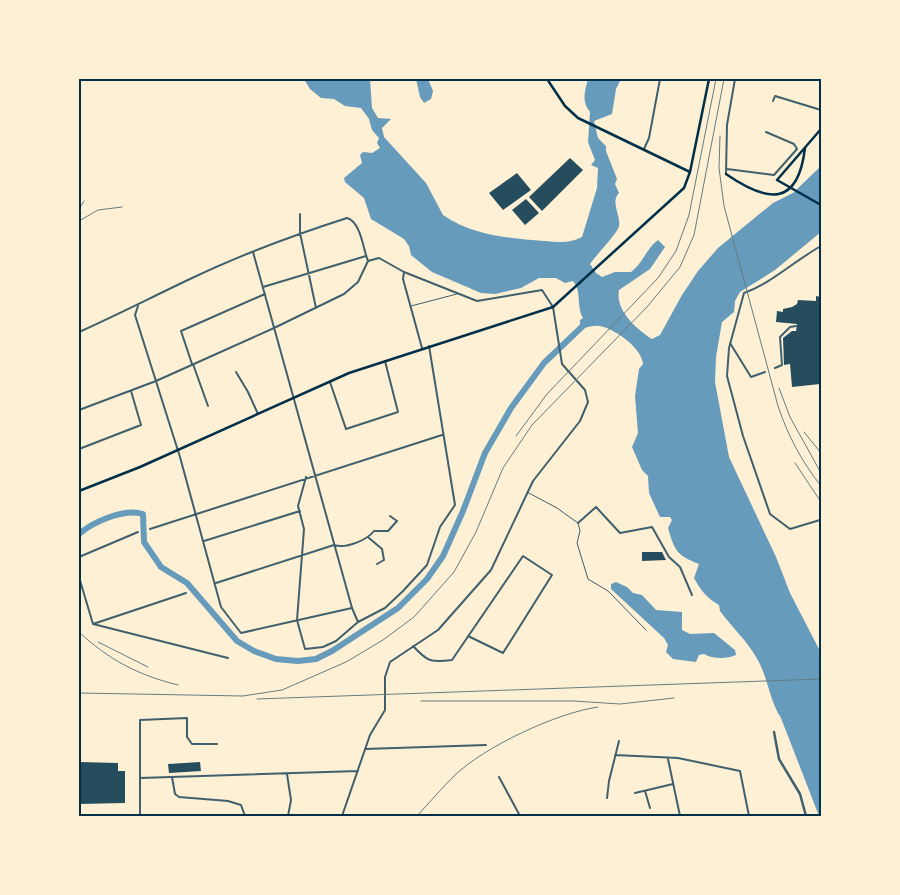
<svg xmlns="http://www.w3.org/2000/svg" width="900" height="895" viewBox="0 0 900 895" font-family="'Fira Sans Condensed',sans-serif">
<style>
.water{fill:#669bbc}
.lines{fill:none;stroke-linecap:round;stroke-linejoin:round}
.river{stroke:#669bbc;stroke-width:6}
.building{fill:#264d5e}
.service{stroke:#3f606c;stroke-width:1}
.minor{stroke:#3f606c;stroke-width:2}
.tertiary{stroke:#3f606c;stroke-width:2.5}
.secondary{stroke:#003049;stroke-width:2.5}
.rail{stroke:#657d81;stroke-width:1}
.neatline{fill:none;stroke:#003049;stroke-width:2}
</style>
<rect width="100%" height="100%" fill="#fdf0d5"/>
<path class="water" d="M304 79H370L372 108 378 118 391 119 382 128 384 137 426 183 443 215C474 236 508 238 544 241 559 242 568 244 582 237L597 188 598 168 591 165 595 160 588 142 590 112C581 101 585 91 588 79H621L616 89 612 114 594 121 598 138 606 146V151L617 179 615 184 619 193C610 202 621 215 619 226 618 233 596 255 590 264L596 273 602 277 615 272H631C643 263 646 249 658 240L665 247 650 269 619 290C615 310 636 329 652 339L660 335 682 295 698 271 718 248 773 203 793 193 821 166V232L775 270 740 292 735 301 734 312 722 322 716 357 715 382 729 457 776 557 790 593 821 653V816H819L781 718C769 700 768 676 756 657 747 641 731 626 720 611L719 605C707 598 701 591 694 578L699 564C677 555 675 552 668 528L672 520 670 517H660L649 493 648 476 642 470 632 447 638 433 635 396 639 369 643 364C642 348 615 329 600 326 594 325 589 327 584 328L580 324V320L583 318C576 306 582 291 573 281L565 283 556 278H539L521 288 495 294 481 293 432 272 411 255 409 246 404 239 371 219 364 198 345 182 344 178 362 163 360 155 363 152 372 153 380 148 377 143 379 138 372 130 369 119 361 108 345 106 334 99 321 98 310 89Z
M416 79H428L433 91 431 99 424 103 420 97Z
M616 582 627 587 633 593 642 595 656 610 682 612V630L690 634 714 633 735 650 736 655C727 659 712 659 704 654L699 655 696 662 673 659 666 652 668 645 664 638 611 589V584Z"/>
<g class="lines">
<path class="river" d="M79 534C93 522 124 508 143 514L144 542 161 567 187 583 237 641 254 651 276 659 298 661 316 659 332 651 398 608 427 579 443 556 463 511 485 453 511 408 544 363 587 322"/>
</g>
<path class="building" d="M570 158 583 170 542 211 529 197Z
M517 173 531 190 503 210 489 193Z
M526 199 539 213 525 225 512 210Z
M816 296 821 297 820 384 792 387 790 364 784 365 783 338 792 331H796L797 324 776 322 777 311 783 312V309L792 307 797 304 798 300 816 301Z
M642 552H662L666 560 642 561Z
M79 762 118 763V771H125V803L79 804Z
M200 762 201 771 169 773 168 764Z"/>
<g class="lines">
<path class="service" d="M411 306 457 294
M527 492 557 508 578 523 580 531 577 543 588 579 608 591 646 630"/>
<path class="minor" d="M773 101 775 96 821 110
M644 149 649 138 660 79
M727 169 774 175 797 149 794 144 766 132
M726 174 727 125 735 79
M300 214V233L316 308
M253 252 352 608 358 622
M368 261 379 258 404 272 403 279 422 348
M263 287 366 256
M138 306 135 315 180 457 221 607 241 633 352 608
M79 332C117 315 152 297 190 279 240 255 294 235 347 218 361 222 363 249 368 261
M730 343 751 377 765 372
M192 364 181 331 265 294
M193 364 208 406
M775 368 782 365 780 337 790 327 796 326
M236 372 248 392 258 414
M330 382 346 429 398 412 385 361
M79 410 156 381 274 328 344 294 358 282 368 261
M79 449 141 425 131 391
M306 477 298 506 304 529 297 620 305 649 323 647 336 641 358 622 385 608 403 591 427 565 440 527 455 505 429 346
M820 520 790 529 770 514 743 436 727 376 729 348 744 293C772 283 794 261 821 246
M578 523 596 507 620 533 652 527 669 557 680 567 692 595
M150 529 442 435
M369 538 382 549 384 560 377 564
M204 541 300 511
M79 557 138 532
M79 577 93 624
M216 583 334 545C346 549 367 540 374 531H388L397 521 390 516
M93 624 228 658
M93 624 186 593
M413 646C427 661 430 663 452 660L523 556 552 575 503 653 468 636
M365 749 486 745
M615 755 678 758 740 771 749 816
M668 759 680 816
M287 774 291 800 288 816
M172 777 175 794 179 797 228 801 241 805 245 816
M499 777 520 816
M140 778 358 771
M645 791 650 808
M635 793 673 784
M607 798 609 781 619 741
M140 816V720L187 718V737L192 744H217
M342 816 370 735 385 710V677L390 662 438 630 491 570 533 481 580 421 588 402 585 390 562 364 553 307 542 290 477 301 404 272"/>
<path class="tertiary" d="M774 732 779 759 800 794 806 816"/>
<path class="secondary" d="M547 79 565 106 578 118 690 172
M821 129 777 180 821 205
M726 174C768 203 798 207 805 148
M79 491 140 467 349 373 553 307 684 188 690 172 709 79"/>
<path class="rail" d="M720 136 719 168 724 206 778 406C788 436 802 462 821 486
M79 209 84 201
M79 221 98 210 122 207
M779 388 790 417 821 473
M804 432 821 453
M516 436 547 394 658 278 676 251 689 215 716 79
M795 463 821 502
M79 632C109 660 138 675 178 685
M98 642 148 667
M79 693 243 696 282 690 346 662 383 640 414 617 454 572 476 532 503 468 532 425 647 307 680 267 694 235 724 79
M257 699 821 679
M421 701H574L620 704 674 698
M417 816C429 803 441 789 454 776 484 747 556 713 598 707"/>
</g>
<rect width="900" height="895" fill="none" stroke="#fdf0d5" stroke-width="160"/>
<rect x="80" y="80" width="740" height="735" class="neatline"/>
</svg>
